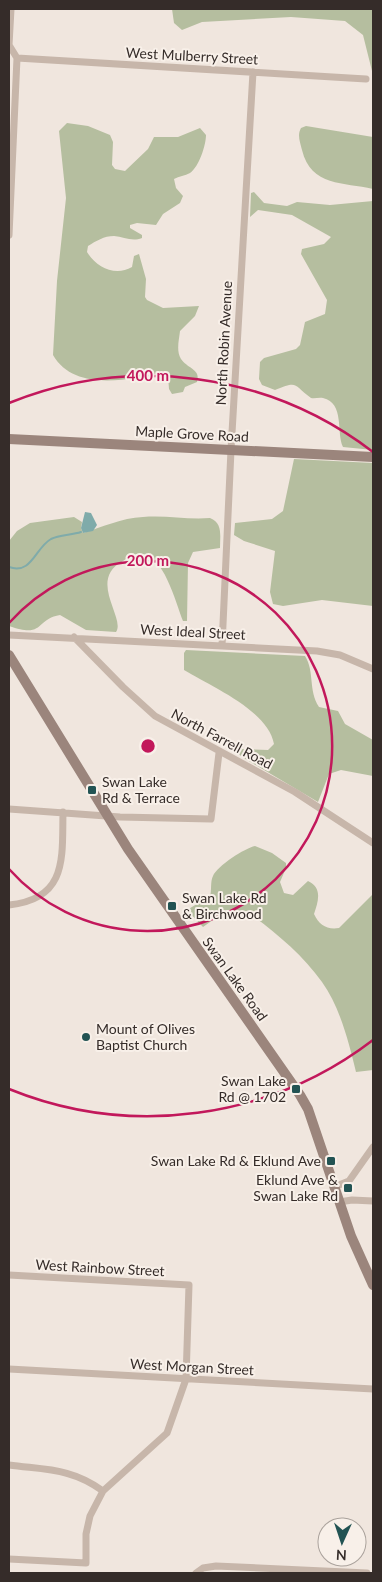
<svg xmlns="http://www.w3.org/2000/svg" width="382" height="1582" viewBox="0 0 382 1582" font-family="Lato,sans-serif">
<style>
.green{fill:#b5be9f}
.water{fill:#7fabaa}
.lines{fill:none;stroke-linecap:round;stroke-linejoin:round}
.stream{stroke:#7fabaa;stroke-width:2}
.street{stroke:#c7b6aa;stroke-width:7}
.secondary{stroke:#9b857c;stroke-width:10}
.ring{fill:none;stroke:#c2185b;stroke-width:2.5}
.poi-dot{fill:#225353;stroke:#f8f0e9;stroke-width:2}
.labels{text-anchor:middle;stroke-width:4;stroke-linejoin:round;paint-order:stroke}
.street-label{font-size:14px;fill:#352c29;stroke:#f8f0e9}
.poi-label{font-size:14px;fill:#352c29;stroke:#f8f0e9;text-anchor:start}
.centre{fill:#c2185b;stroke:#f8f0e9;stroke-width:2.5}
.ring-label{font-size:15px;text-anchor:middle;font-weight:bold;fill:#c2185b;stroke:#f8f0e9;stroke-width:4;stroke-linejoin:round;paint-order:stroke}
</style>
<rect width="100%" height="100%" fill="#f0e6de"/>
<path class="green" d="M172 9H373V75L363 35 345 21 291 17 202 22 182 30 174 23Z
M67 123 88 126 110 135 113 142 112 165 115 169 125 171 148 149 154 137H178L200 128 206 135C206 145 199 167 190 173 185 176 179 176 174 179L176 188 183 196 180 203 163 214 156 225 137 223 130 225V228L142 235V238C132 242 124 237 114 236 104 236 96 241 88 246L87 252C96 267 115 277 132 267L134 256 139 254 146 279 145 297 147 300 163 308 199 306 195 316 180 331C179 340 176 351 181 359 188 369 201 369 197 382L185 387 183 392 172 394 169 389 168 376 163 372C130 380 74 392 53 355L57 281 66 198 59 131Z
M306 126 373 137V189C344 182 311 187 302 150 300 142 297 135 301 128Z
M254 192 264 203 287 206 297 202 330 205 373 201V450L343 447C336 433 345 403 323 398 319 397 315 399 311 398 293 385 299 380 275 390L262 385 259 379 260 362 264 358 296 349 300 345 305 322 325 314 327 300 301 254 302 249 324 244 331 237 292 215 258 210 250 217 251 193Z
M294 459 373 463V606L322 600 283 606 273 604 270 592 275 551 244 541 234 535 235 523 272 519 283 511Z
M74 517 82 522 81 528 83 533C103 527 121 518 143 517 166 515 188 520 210 518 223 523 220 536 220 548L193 552 188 563 187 621H183C175 601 163 550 137 554 132 555 127 558 123 561 87 580 126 618 116 632L86 630 60 615C35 619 45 639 9 626V541L17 531 30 523Z
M186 650 305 656C315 672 308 690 319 707L338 711 345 724 373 740V776L341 770 329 774 318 802 242 757 236 751 238 749 268 750 274 744C268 710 210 686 184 670V653Z
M255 846 272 853 286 863V868L280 882 284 893 293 895 308 881C323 888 318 902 314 914 319 925 327 930 339 928L373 894V1070L356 1072C349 1043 340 1007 322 982 302 954 274 931 246 911L220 915 203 927 187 910 210 896C212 890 210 882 213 876 217 866 245 848 255 846Z"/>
<path class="water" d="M85 512 91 513 97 525 93 531 83 533 81 528Z"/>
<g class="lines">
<path class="stream" d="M9 567C32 575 35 548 51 539 59 535 72 535 81 532"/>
<path class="street" d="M17 58 366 79
M9 235 17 58 9 45 11 9
M9 635 317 651 340 655 373 669
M74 637 123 687 155 716 295 792 373 843
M222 646 231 450 253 72
M9 809 120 817 211 819 219 753
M9 905C68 899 62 857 63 812
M334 1187 349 1181 373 1147
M339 1202 352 1200 373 1201
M9 1275 189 1285 186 1379 167 1433 103 1491 90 1516 86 1534V1563L9 1559
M9 1369 373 1389
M9 1465C46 1470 72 1468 103 1491
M196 1573 203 1568 216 1566 367 1573"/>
<path class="secondary" d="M9 439 373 457
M9 655 128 849 300 1095 308 1109 351 1236 373 1285"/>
</g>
<g class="ring">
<path d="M9 623A185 185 0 1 1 9 869"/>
<path d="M373 1040A370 370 0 0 1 9 1089M9 403A370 370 0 0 1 373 452"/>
</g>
<g class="poi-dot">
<rect x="87" y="785" width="10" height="10" rx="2.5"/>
<rect x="167" y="901" width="10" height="10" rx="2.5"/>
<circle cx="86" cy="1037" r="5"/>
<rect x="291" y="1084" width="10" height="10" rx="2.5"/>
<rect x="326" y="1156" width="10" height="10" rx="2.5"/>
<rect x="343" y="1183" width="10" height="10" rx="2.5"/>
</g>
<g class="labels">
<g class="street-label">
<text transform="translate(192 56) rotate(3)" y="5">West Mulberry Street</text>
<text transform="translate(224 343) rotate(-87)" y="5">North Robin Avenue</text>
<text transform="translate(192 434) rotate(3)" y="5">Maple Grove Road</text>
<text transform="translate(193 632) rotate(3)" y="5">West Ideal Street</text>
<text transform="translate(222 739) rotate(28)" y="5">North Farrell Road</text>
<text transform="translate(235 979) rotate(54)" y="5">Swan Lake Road</text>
<text transform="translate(100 1268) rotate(3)" y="5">West Rainbow Street</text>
<text transform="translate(192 1367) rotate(3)" y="5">West Morgan Street</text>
</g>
<g class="poi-label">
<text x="102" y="787">Swan Lake<tspan x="102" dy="16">Rd &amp; Terrace</tspan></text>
<text x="182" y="903">Swan Lake Rd<tspan x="182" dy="16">&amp; Birchwood</tspan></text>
<text x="96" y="1034">Mount of Olives<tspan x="96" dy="16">Baptist Church</tspan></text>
<text x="286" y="1086" text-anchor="end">Swan Lake<tspan x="286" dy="16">Rd @ 1702</tspan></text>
<text x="321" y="1166" text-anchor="end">Swan Lake Rd &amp; Eklund Ave</text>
<text x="338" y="1185" text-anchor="end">Eklund Ave &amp;<tspan x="338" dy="16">Swan Lake Rd</tspan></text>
</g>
</g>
<circle cx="148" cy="746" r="8" class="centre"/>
<g class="ring-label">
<text x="148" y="381">400 m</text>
<text x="148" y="566">200 m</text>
</g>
<rect width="382" height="1582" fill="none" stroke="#352c29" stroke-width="20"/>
<g transform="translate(342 1542) rotate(183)"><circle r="24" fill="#f8f0e9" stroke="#aaa29c"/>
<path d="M0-4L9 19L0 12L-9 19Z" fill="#225353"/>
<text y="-8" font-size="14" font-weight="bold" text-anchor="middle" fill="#352c29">N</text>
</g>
</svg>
